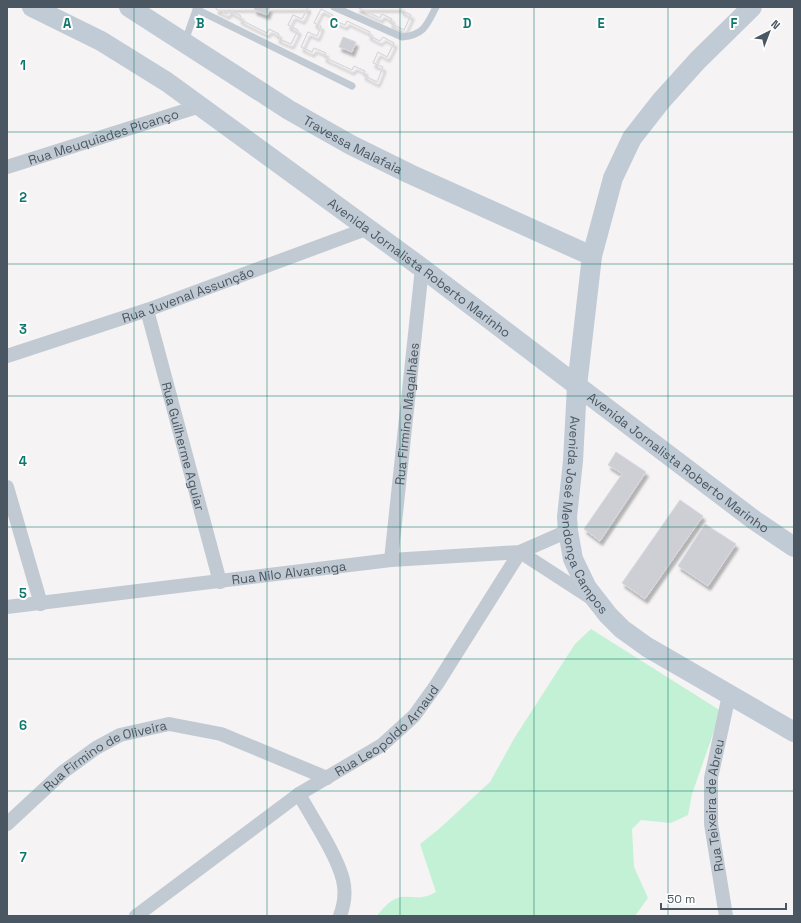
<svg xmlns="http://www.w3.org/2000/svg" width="801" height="923" viewBox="0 0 801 923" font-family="'Space Grotesk',sans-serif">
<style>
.green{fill:#c3f1d5}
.building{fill:#cdcfd5;stroke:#d7d9de;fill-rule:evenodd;filter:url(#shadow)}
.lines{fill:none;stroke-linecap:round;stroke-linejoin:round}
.service{stroke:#c1cad2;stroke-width:7}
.minor{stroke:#c1cad2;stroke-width:14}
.secondary{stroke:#c1cbd6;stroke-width:20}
.grid{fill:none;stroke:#0f766e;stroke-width:1;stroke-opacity:0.55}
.labels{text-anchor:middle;stroke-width:4;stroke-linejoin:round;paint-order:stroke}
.street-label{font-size:13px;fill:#4a5661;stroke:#fff}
.grid-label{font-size:13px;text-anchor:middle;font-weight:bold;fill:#0f766e;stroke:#fff;stroke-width:4;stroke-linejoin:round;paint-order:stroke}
</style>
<defs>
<filter id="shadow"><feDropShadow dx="2.5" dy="4.5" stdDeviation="1" flood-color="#0004"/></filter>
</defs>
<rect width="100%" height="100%" fill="#f5f3f3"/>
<path class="green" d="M591 629 721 711 692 794 688 815 671 823 641 820 632 829 634 867 648 898 635 916H377C403 882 410 907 436 892L420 844 439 829 490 782 515 737 575 644Z"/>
<path class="building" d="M217 7H255L254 10 267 15 270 7H308L302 19 293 15 288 25 298 30 291 44 277 38 279 34 269 29 267 33 239 19 241 16 229 10 227 14 216 9Z
M217 7H308L302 19 293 15 288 25 298 30 291 44 277 38 279 34 269 29 267 33 239 19 241 16 229 10 227 14 216 9Z
M357 7H402L401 10 411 15 404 30 390 23 392 19 382 14 380 18Z
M357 7H402L401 10 411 15 404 30 390 23 392 19 382 14 380 18Z
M321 9 333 15 331 19 345 25 347 21 370 32 368 35 380 41 383 37 394 43 387 57 378 52 373 63 383 67 377 82 363 75 365 71 354 66 352 70 324 57 326 53 314 48 312 52 301 47 308 32 317 36 321 26 314 23ZM343 37 356 42 352 52 339 47Z
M321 9 333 15 331 19 345 25 347 21 370 32 368 35 380 41 383 37 394 43 387 57 378 52 373 63 383 67 377 82 363 75 365 71 354 66 352 70 324 57 326 53 314 48 312 52 301 47 308 32 317 36 321 26 314 23Z
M616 452 646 472 600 541 584 529 622 474 608 465Z
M680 500 703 516 645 599 622 583Z
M705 524 736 544 708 586 678 566Z"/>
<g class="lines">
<path class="service" d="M334 7 402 37C424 35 427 25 436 7
M196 9 352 86
M185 41 197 7"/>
<g class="minor">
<path id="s1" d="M7 167 200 106"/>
<path id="s2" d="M147 310 220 582"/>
<path id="s3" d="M7 356 147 310 366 229"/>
<path d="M7 487 41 604"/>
<path id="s4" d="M391 560 422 268"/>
<path id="s5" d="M7 607 391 560 520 552 568 531"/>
<path d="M299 794C312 818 337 855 343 880 346 892 344 905 340 916"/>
<path id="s6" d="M7 824 63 772 96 748 120 735 169 724 221 734 327 778"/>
<path id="s7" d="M136 916 299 794 382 745 414 716 437 684 520 552 591 598"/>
<path id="s8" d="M726 916 711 824V778L729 695"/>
</g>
<g class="secondary">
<path id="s9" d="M32 7 101 41 167 82 422 268 754 520 794 547"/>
<path id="s10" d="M129 7 289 110 351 145 410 174 592 256"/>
<path id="s11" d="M752 7 698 60 661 101 632 138 613 178 592 256 577 386 573 461 567 517 568 531 573 559 587 588 608 615 622 629 647 647 794 732"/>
</g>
</g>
<path class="grid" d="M134 7V916M267 7V916M400 7V916M534 7V916M668 7V916M7 132H794M7 264H794M7 396H794M7 527H794M7 659H794M7 791H794"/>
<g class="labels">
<g class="street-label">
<text dy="5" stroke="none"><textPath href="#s1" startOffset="101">Rua Meuquiades Picanço</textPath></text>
<text dy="5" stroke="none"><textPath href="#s10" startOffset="263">Travessa Malafaia</textPath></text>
<text dy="5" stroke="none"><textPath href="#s9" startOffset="468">Avenida Jornalista Roberto Marinho</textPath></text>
<text dy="5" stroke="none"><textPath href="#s3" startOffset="191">Rua Juvenal Assunção</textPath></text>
<text dy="5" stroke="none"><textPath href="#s4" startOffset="147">Rua Firmino Magalhães</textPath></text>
<text dy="5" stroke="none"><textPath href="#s2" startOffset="141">Rua Guilherme Aguiar</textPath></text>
<text dy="5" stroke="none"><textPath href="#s9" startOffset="792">Avenida Jornalista Roberto Marinho</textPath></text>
<text dy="5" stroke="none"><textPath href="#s11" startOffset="567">Avenida José Mendonça Campos</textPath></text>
<text dy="5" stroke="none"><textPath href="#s5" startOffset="284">Rua Nilo Alvarenga</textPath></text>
<text dy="5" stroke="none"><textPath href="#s7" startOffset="313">Rua Leopoldo Arnaud</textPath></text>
<text dy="5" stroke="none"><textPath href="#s6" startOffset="122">Rua Firmino de Oliveira</textPath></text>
<text dy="5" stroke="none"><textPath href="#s8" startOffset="112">Rua Teixeira de Abreu</textPath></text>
</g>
</g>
<g class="grid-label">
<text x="67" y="28">A</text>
<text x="200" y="28">B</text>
<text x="334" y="28">C</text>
<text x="467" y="28">D</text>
<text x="601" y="28">E</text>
<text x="734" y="28">F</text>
<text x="23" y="70">1</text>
<text x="23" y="202">2</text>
<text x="23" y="334">3</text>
<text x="23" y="466">4</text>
<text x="23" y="598">5</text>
<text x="23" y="730">6</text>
<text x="23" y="862">7</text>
</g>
<rect width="801" height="923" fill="none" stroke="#4a5661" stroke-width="16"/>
<g transform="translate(769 32) rotate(42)" stroke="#ffffff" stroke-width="3" paint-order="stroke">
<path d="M0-3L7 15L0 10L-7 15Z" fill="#4a5661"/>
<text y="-6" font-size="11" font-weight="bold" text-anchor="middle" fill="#4a5661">N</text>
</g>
<path d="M661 903v6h125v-6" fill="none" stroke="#4a5661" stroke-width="2"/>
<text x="667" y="903" font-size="12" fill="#4a5661" stroke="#ffffff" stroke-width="3" paint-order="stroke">50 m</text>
</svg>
